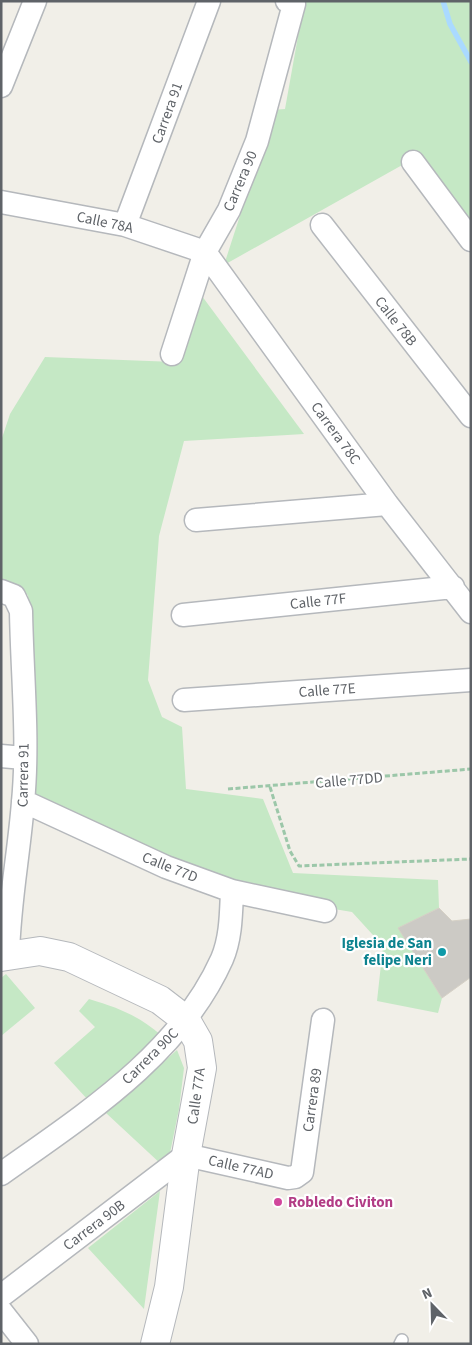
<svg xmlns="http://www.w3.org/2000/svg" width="472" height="1345" viewBox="0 0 472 1345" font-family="'Source Sans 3',sans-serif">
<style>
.green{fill:#c5e8c5}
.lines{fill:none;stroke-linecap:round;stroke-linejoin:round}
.stream{stroke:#aadaff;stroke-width:5.5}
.building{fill:#cccac5;stroke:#d6d1c6}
.service-casing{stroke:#b5b8bc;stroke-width:14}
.minor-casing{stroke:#b5b8bc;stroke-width:25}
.tertiary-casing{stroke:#b5b8bc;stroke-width:30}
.path{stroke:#9cc7a9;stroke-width:3;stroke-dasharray:5 2.5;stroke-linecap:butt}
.service{stroke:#fff;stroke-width:11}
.minor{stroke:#fff;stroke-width:22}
.tertiary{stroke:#fff;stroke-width:28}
.culture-dot{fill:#0f9aa8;stroke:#fff;stroke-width:2}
.hotel-dot{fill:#d1479c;stroke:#fff;stroke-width:2}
.labels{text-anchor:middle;stroke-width:4.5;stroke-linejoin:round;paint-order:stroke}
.street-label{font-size:15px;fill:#5f6368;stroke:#fff}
.culture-label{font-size:15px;font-weight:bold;fill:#0d838f;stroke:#fff;text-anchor:end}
.hotel-label{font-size:15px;font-weight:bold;fill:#b23c85;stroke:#fff;text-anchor:start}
</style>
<rect width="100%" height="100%" fill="#f1efe8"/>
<path class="green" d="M301 1H471V246L404 164 224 265 260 154 271 110 285 109 300 25Z
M196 288 304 434 184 441 159 536 148 680 162 717 182 727 186 789 263 799 293 873 438 880 439 908 399 928 442 998 438 1013 377 1001 383 946 352 912 280 900 233 883 172 857 130 843 33 795 28 595 1 584V441L10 414 45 357 175 362Z
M6 974 35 1008 1 1036V978Z
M89 999C119 1008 137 1015 161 1035L89 1101 54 1063 95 1027 79 1011Z
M177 1050 184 1068 179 1109 169 1158 162 1165 106 1113Z
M160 1191 144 1309 88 1248Z"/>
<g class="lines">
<path class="stream" d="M443 1 450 24 471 62"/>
</g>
<path class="building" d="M439 908 452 921 471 919V977L442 998 398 928Z"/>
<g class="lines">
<g class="service-casing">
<path id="service" d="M400 1344 402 1340"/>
</g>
<g class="minor-casing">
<path id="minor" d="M1 86 35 1
M413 162 471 240
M1 202 125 225 205 252 387 504 471 612
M125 225 209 1
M322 225 471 416
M172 354 205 252 229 210 257 141 294 4 287 1
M196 520 387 504
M1 591 14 596 21 611C22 674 29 740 23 802 19 854 9 903 8 955
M183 615 453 587
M184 700 471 680
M1 756 24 758
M23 801 166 867 232 891 325 911
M1 1174C84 1115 179 1055 222 959 231 938 231 914 232 891
M1 1296 186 1155 288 1178 295 1177 302 1172 323 1020
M1 1311 27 1344"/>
</g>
<g class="tertiary-casing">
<path id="tertiary" d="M1 957 40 951 69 957 160 1000 186 1020 198 1041 202 1068 186 1155 169 1287 155 1344"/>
</g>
<path class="path" d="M270 787 290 851 299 866 471 859
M228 789 471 769"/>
<use href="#service" class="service"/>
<use href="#minor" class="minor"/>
<use href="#tertiary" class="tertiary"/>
</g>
<circle class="culture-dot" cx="442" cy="952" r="5"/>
<circle class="hotel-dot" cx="278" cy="1202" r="5"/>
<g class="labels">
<g class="street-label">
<text transform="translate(167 113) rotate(-70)" y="5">Carrera 91</text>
<text transform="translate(240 181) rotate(-67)" y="5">Carrera 90</text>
<text transform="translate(105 222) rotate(12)" y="5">Calle 78A</text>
<text transform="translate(396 321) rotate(52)" y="5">Calle 78B</text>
<text transform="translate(336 433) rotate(54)" y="5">Carrera 78C</text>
<text transform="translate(318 601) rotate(-6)" y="5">Calle 77F</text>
<text transform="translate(327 690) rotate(-4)" y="5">Calle 77E</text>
<text transform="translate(23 775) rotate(-89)" y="5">Carrera 91</text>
<text transform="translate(349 780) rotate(-5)" y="5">Calle 77DD</text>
<text transform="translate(170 867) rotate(22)" y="5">Calle 77D</text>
<text transform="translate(150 1056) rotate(-45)" y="5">Carrera 90C</text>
<text transform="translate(196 1096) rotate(-82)" y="5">Calle 77A</text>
<text transform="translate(312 1100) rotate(-82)" y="5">Carrera 89</text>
<text transform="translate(241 1167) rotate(13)" y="5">Calle 77AD</text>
<text transform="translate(94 1225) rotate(-37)" y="5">Carrera 90B</text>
</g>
<g class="culture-label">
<text x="432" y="948">Iglesia de San<tspan x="432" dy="17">felipe Neri</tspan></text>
</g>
<g class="hotel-label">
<text x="288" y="1207">Robledo Civiton</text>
</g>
</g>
<rect width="472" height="1345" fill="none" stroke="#5f6368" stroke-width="5"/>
<g transform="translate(432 1305) rotate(337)" stroke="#ffffff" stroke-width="4" paint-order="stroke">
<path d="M0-4L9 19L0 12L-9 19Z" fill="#5f6368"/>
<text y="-8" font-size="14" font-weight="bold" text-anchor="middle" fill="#5f6368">N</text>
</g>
</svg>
